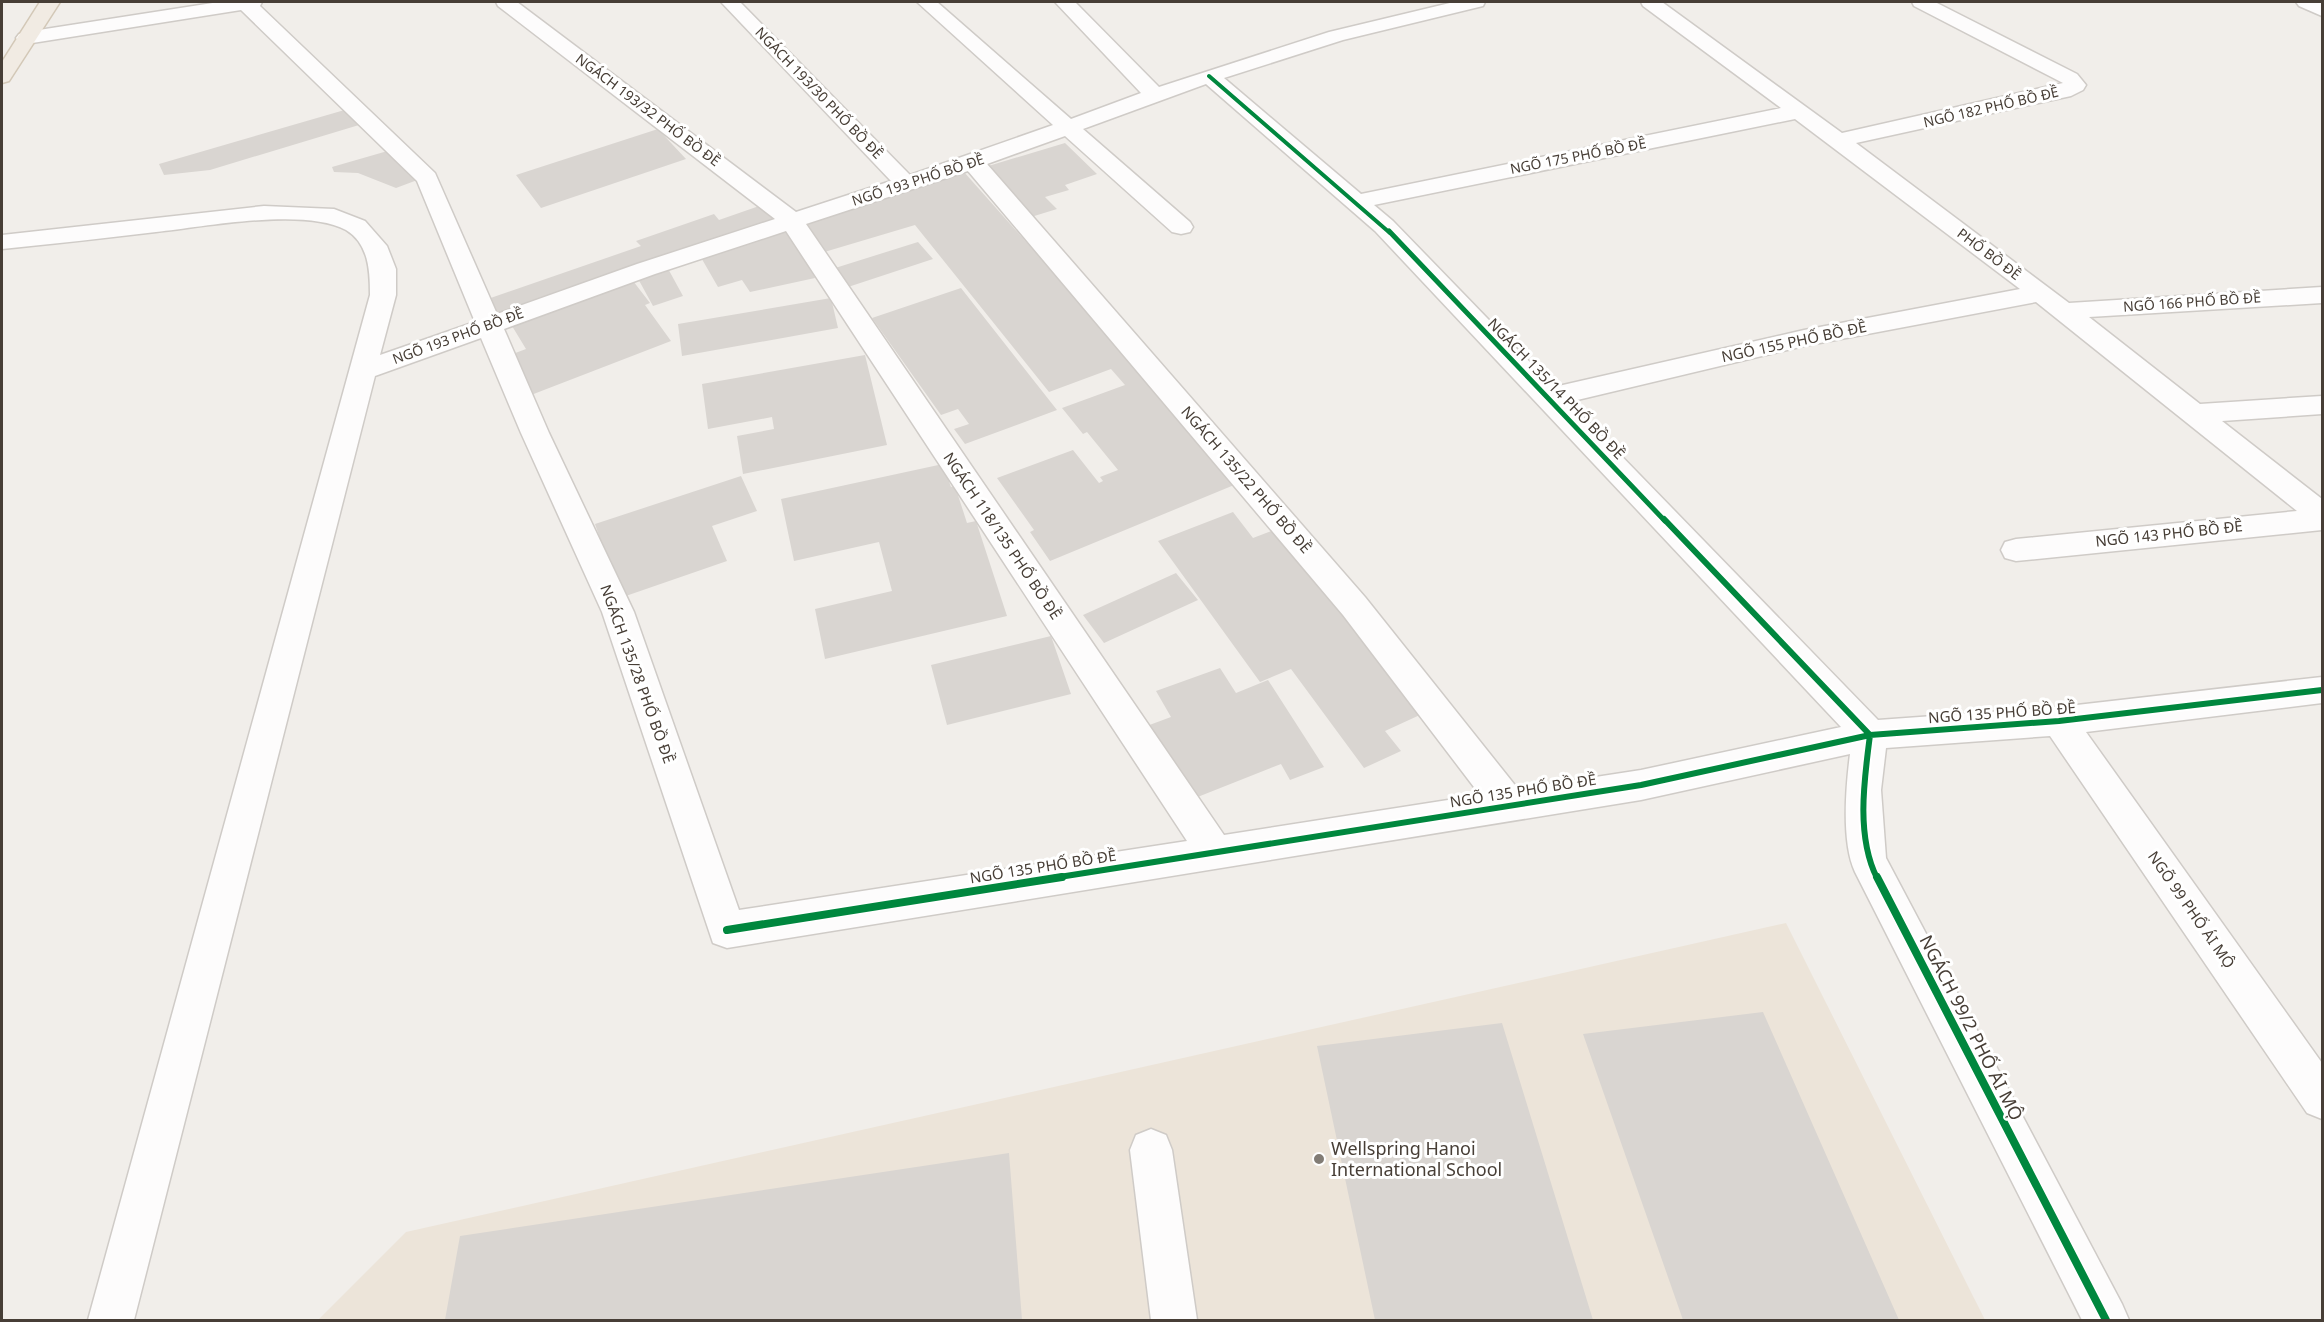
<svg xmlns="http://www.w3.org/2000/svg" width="2324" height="1322" viewBox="0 0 2324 1322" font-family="'Noto Sans',sans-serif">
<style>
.education{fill:#ece4d9}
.building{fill:#d9d5d1}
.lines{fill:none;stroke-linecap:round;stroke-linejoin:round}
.minor-casing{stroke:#cfcbc7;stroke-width:3}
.major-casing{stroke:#d3c8b7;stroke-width:3}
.minor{fill:#fdfcfc;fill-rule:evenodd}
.major{fill:#f1ebe3;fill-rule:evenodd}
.cycleway-far3-casing{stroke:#fff;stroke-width:6}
.cycleway-far2-casing{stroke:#fff;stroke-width:8}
.cycleway-far1-casing{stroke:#fff;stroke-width:10}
.cycleway-casing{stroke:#fff;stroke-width:11}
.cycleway-far3{stroke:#00873e;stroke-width:4}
.cycleway-far2{stroke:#00873e;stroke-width:5}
.cycleway-far1{stroke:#00873e;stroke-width:6}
.cycleway{stroke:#00873e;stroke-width:8}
.poi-dot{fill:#827c75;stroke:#fff;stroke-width:2}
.labels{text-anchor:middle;stroke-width:6;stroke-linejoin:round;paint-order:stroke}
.far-street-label{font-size:14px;fill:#473e36;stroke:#fff}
.street-label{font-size:15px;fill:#473e36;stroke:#fff}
.near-street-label{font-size:18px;fill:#473e36;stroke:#fff}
.near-poi-label{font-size:18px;fill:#473e36;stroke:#fff;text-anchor:start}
</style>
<rect width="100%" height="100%" fill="#f1eeea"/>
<path class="education" d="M1786 923 1985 1320H318L406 1232Z"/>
<path class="building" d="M348 109 359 125 210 170 164 175 159 164Z
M658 129 686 159 541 208 516 175Z
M1065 143 1097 174 1065 185 1069 190 1045 197 1057 209 1031 217 985 167Z
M391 150 420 179 396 188 358 173 334 172 332 167Z
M964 172 1114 341 1239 483 1050 561 1030 532 1034 530 997 478 1073 450 1099 483 1103 481 1100 477 1118 470 1087 432 1083 434 1062 408 1125 385 1111 369 1049 392 915 225 821 253 799 221Z
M762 205 776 221 493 320 482 301 641 246 636 241 714 214 719 220Z
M789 227 810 259 815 278 750 292 742 280 718 287 699 254Z
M918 242 933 259 845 288 832 269Z
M666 265 683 296 653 306 636 275Z
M630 277 650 303 645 305 671 341 531 395 507 356 526 349 509 321Z
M961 288 1057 410 965 444 954 429 969 424 958 409 941 415 872 318Z
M831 298 838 328 682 356 678 324Z
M865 355 887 445 743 474 737 436 774 429 772 417 708 429 702 384Z
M943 464 951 487 955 486 967 523 976 521 1007 616 825 659 815 609 892 591 879 542 794 561 781 499Z
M741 476 757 511 712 526 727 561 620 598 595 524Z
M1233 512 1253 538 1274 530 1422 714 1385 731 1401 751 1364 768 1291 669 1260 682 1158 541Z
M1176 573 1198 600 1104 643 1083 615Z
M1051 636 1071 694 947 725 931 665Z
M1220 668 1236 693 1268 680 1324 767 1290 780 1281 764 1185 802 1144 727 1171 717 1156 691Z
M1763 1012 1899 1320H1683L1583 1034Z
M1502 1023 1593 1320H1375L1317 1046Z
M1009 1153 1022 1320H445L460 1236Z"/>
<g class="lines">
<g class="minor-casing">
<path id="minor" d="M219 2H262L260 6 435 173 497 314 637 264 775 219 498 6 496 2H517L796 212 891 181 721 2H740L910 175 1053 125 917 2H937L1071 119 1141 93 1055 2H1075L1159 87 1329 32 1454 2H1485L1483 6 1343 40 1224 78 1361 194 1781 108 1643 6 1641 2H1662L1842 133 2063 83 1914 6 1912 2H1935L2077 74 2086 85 2083 90 2071 96 1856 143 2069 303 2322 287V303L2089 317 2200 404 2322 396V414L2222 421 2322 499V530L2016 561 2005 558 2001 550 2005 542 2016 539 2297 511 2036 302 1804 346 1569 402 1878 720 2059 707 2322 677V703L2086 732 2322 1063V1119L2307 1113 2050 736 1886 748 1881 790 1886 858 2122 1304 2129 1320H2082L1855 872C1841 842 1846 786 1850 754L1641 800 727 948 713 943 602 612 521 433 481 338 375 376 134 1320H88L370 295C370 271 369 244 346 230 304 207 204 227 156 232 105 238 53 244 2 249V235L264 206 334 209 365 221 387 246 396 269V295L380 355 475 322 417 181 241 10 26 44 19 42 16 38 19 34 26 32ZM1206 84 1375 231 1841 727 1641 770 1518 789 1365 597 987 164 1065 136 1172 232 1181 234 1190 232 1193 227 1190 222 1083 129ZM1795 119 2020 289 1804 330 1554 387 1393 221 1374 205ZM968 171 1343 615 1480 795 1224 835 806 224ZM786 231 1187 841 739 910 634 612 549 433 504 329 655 274Z
M2296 2 2322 3V16L2299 6Z
M1151 1129 1166 1135 1172 1150 1197 1320H1151L1130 1150 1136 1135Z"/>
</g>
<g class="major-casing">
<path id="major" d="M40 2H60L9 81 2 83V62Z"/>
</g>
<use href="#minor" class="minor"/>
<use href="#major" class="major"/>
<g class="cycleway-far3-casing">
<path id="cycleway-far3" d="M1209 76 1390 233"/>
</g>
<g class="cycleway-far2-casing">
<path id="cycleway-far2" d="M1389 231 1665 521"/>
</g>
<g class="cycleway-far1-casing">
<path id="cycleway-far1" d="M1664 519 1870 735C1864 781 1856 836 1877 878
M1053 878 1641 785 1870 735 2059 721 2322 690"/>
</g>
<g class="cycleway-casing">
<path id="cycleway" d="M1877 877 2106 1320
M727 930 1062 877"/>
</g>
<use href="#cycleway-far3" class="cycleway-far3"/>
<use href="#cycleway-far2" class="cycleway-far2"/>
<use href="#cycleway-far1" class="cycleway-far1"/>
<use href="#cycleway" class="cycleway"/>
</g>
<circle class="poi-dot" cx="1319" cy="1159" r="6"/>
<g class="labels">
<g class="far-street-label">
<text transform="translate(819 93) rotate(46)" y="5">NGÁCH 193/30 PHỐ BỒ ĐỀ</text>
<text transform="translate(1991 107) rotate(-13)" y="5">NGÕ 182 PHỐ BỒ ĐỀ</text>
<text transform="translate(648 110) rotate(37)" y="5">NGÁCH 193/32 PHỐ BỒ ĐỀ</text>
<text transform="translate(1578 156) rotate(-11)" y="5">NGÕ 175 PHỐ BỒ ĐỀ</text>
<text transform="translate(918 180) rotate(-18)" y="5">NGÕ 193 PHỐ BỒ ĐỀ</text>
<text transform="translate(1989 254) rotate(37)" y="5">PHỐ BỒ ĐỀ</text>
<text transform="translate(2192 302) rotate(-4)" y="5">NGÕ 166 PHỐ BỒ ĐỀ</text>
<text transform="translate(458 336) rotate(-20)" y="5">NGÕ 193 PHỐ BỒ ĐỀ</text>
</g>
<g class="street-label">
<text transform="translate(1794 342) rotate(-12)" y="5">NGÕ 155 PHỐ BỒ ĐỀ</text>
<text transform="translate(1556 389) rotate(46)" y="5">NGÁCH 135/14 PHỐ BỒ ĐỀ</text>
<text transform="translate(1246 480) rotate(49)" y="5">NGÁCH 135/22 PHỐ BỒ ĐỀ</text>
<text transform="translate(2169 534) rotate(-6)" y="5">NGÕ 143 PHỐ BỒ ĐỀ</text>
<text transform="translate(1002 536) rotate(56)" y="5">NGÁCH 118/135 PHỐ BỒ ĐỀ</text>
<text transform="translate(637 674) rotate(70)" y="5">NGÁCH 135/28 PHỐ BỒ ĐỀ</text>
<text transform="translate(2002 713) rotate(-4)" y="5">NGÕ 135 PHỐ BỒ ĐỀ</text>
<text transform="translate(1523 791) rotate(-9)" y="5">NGÕ 135 PHỐ BỒ ĐỀ</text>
<text transform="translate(1043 867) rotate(-9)" y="5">NGÕ 135 PHỐ BỒ ĐỀ</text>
<text transform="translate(2191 910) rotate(55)" y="5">NGÕ 99 PHỐ ÁI MỘ</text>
</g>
<g class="near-street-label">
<text transform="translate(1971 1028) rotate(63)" y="6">NGÁCH 99/2 PHỐ ÁI MỘ</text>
</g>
<g class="near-poi-label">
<text x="1331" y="1155">Wellspring Hanoi<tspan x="1331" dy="21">International School</tspan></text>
</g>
</g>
<rect width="2324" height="1322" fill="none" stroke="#473e36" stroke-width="6"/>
</svg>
